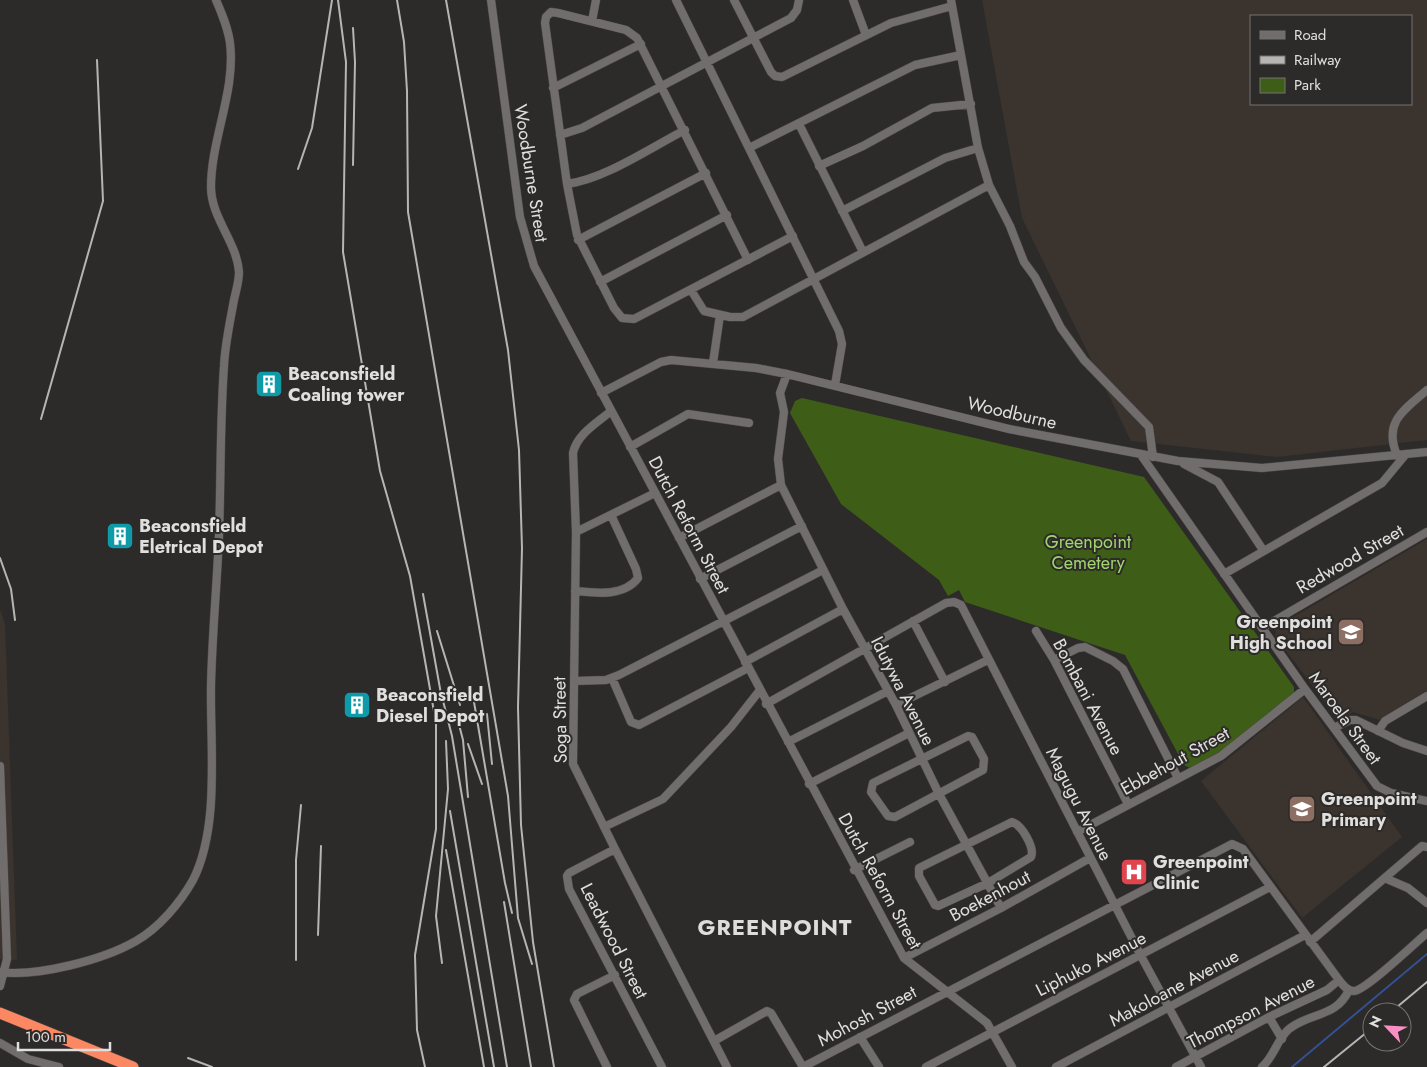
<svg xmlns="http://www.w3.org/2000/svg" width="1427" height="1067" viewBox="0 0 1427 1067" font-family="Jost,sans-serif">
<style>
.built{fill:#3a332e;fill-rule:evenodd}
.green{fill:#3e5e18}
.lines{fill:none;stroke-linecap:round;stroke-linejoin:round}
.stream{stroke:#335091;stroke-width:2}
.minor-casing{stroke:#4b4847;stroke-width:9}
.highway-casing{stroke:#4b4847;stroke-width:12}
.minor{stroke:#716d6c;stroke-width:8}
.highway{stroke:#fb8862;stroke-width:11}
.rail{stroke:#b7b5b3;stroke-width:2}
.labels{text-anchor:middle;stroke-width:4;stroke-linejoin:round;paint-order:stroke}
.street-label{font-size:18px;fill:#e1dfde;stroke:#2d2b29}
.poi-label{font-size:18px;font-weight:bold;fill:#e1dfde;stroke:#2d2b29;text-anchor:start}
.park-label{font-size:18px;fill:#a0d46d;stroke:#2d2b29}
.district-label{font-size:22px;font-weight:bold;letter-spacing:1px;fill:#e0dcda;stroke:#2d2b29}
</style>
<rect width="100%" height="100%" fill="#2d2b29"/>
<path class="built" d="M982 0H1427V440L1277 457 1131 441 1022 218ZM1251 16H1411V104H1251Z
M1427 539V693L1380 720 1353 712 1342 719 1336 717 1275 636 1276 627Z
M0 609 5 624 17 960 0 959Z
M1303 697 1402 837 1302 918 1201 781Z"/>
<path class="green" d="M802 398 1144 477 1294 687V693L1229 747 1190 768 1184 765 1125 655 965 602 959 590 948 596 939 580 841 504 790 413 795 401Z"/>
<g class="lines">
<path class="stream" d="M1292 1067 1427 954"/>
<g class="minor-casing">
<path id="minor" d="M491 0 520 217 534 266 904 958 987 1023 1012 1067
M676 0 839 331 842 344 835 385
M734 0 771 72 775 76 782 77 891 23 952 6
M853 0 866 35
M592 21 596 0
M553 88 641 44
M799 124 863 252
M560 135 582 128 791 18 797 10 799 0
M749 148 915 65 961 55
M819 166 863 146 932 108 971 104
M567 184C605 179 650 148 685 130
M989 185 1010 226 1024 262 1035 277 1061 328 1084 360 1149 427 1153 457
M842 211 945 158 978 148
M578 240 706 173
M748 260 637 38 626 30 558 13 551 12 546 17 545 23 567 184 577 235 614 308 622 318 634 319 793 236
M600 282 727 215
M691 290 704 311 730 317H743L989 185 978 148 951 0
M713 363 720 315
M787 374 780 393 784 412 778 459 781 485 843 609 896 705 939 794 1001 908
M601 393 661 362 671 360 756 368 787 374 1009 429 1178 461 1262 468 1427 452
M611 411C597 423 577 434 573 453L576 532 573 764 615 849 727 1067
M630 447 688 414 749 423
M1141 455 1305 689 1377 786 1391 793 1427 801
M1397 455C1383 422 1404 410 1427 390
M1184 464 1218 482 1263 550
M576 532 655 493
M679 538 781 485
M1224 574 1382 483 1406 454
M700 579 802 526
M575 591C595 593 624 597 638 578L636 569 611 515
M913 621 945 682
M1262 628 1427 532
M1036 631 1054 660 1128 804
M1054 660 1078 648 1085 647 1113 661 1123 669 1178 778
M745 662 843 609
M612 678 631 722 639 725 748 668
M574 681 606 680 619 675 823 570
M766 704 946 603 954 602 961 605 1141 956 1201 1067
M896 705 988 660
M1334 728 1350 720H1356L1403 743 1427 751
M1378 731 1385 721 1427 696
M968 736 972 737 984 759 983 770 895 817 888 816 871 792 873 783Z
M788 742 888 691
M0 766 7 959 0 986
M809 784 909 733
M1012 822C1022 825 1035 848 1031 857L988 883 938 906 935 905 919 876V868Z
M604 827 663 799 731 727 760 690
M1077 832 1221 756 1305 689
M615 849 569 873 567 876 569 889 662 1067
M854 870 910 842
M1387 879 1408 888 1427 903
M1310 942 1422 846 1427 847
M904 958 1001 908 1090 858
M0 972C37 977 103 960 136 941 159 928 180 903 193 880 220 827 210 746 211 686 212 636 217 585 219 535 221 479 220 422 224 366 225 344 230 322 234 300 236 291 239 281 239 272 237 242 211 218 211 187 211 139 236 91 230 43 228 28 222 14 216 0
M1269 1017 1282 1039
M860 1037 879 1067
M714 1041 767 1011 771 1013 803 1067
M0 1043 28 1059 59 1067
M607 1067 574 1000 577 994 615 975
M803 1067 1232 844 1243 849 1339 980C1343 985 1347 991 1354 991 1366 990 1415 943 1427 933
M926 1067 1270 887
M1056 1067 1305 935
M1176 1067 1269 1017 1327 990 1339 980
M1262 1067C1274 1057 1277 1039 1289 1029 1310 1012 1336 1018 1349 990"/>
</g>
<g class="highway-casing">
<path id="highway" d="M0 1013 133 1067"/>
</g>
<use href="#minor" class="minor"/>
<use href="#highway" class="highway"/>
<path class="rail" d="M338 0 346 62 343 252 380 471 410 576 436 723V829L415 955 417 1030 425 1067
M397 0 404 42 407 91 408 212 508 796 518 918 532 964
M446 0 508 350 519 450 522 548 518 707 521 825 533 942 554 1067
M353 165 355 62 353 28
M298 169 312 128 332 0
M41 419 103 201 97 60
M0 558 11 589 15 620
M423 594 441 694
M437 631 460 705
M440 689 452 736 507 1067
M474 702 505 883 512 913
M456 713 463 740 468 797
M487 714 492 764
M468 744 482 784
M450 811 494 1067
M446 850 484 1067
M504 902 531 1067
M318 935 321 846
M296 960V860L301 805
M442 963 436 916 448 789 446 741
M1391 1012 1427 982
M188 1058 212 1067
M1324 1067 1372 1028"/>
</g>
<defs>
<g id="building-square" transform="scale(1.4375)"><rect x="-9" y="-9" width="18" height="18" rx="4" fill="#0f9aa8" stroke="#2d2b29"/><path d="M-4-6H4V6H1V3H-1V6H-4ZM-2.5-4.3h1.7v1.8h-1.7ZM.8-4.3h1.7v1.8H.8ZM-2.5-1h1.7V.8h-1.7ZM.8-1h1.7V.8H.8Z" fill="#fff"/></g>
<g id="school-square" transform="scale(1.4375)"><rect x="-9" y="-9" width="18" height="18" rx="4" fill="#8d6e63" stroke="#2d2b29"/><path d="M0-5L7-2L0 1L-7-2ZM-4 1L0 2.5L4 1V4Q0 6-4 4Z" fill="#fff"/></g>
<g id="hospital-square" transform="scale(1.4375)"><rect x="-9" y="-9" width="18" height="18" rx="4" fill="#e0444e" stroke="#2d2b29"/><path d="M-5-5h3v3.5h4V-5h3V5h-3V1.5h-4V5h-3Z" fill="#fff"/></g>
</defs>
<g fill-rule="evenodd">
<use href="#building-square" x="269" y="384"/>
<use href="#building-square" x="120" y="536"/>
<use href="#school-square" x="1351" y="632"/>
<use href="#building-square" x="357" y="705"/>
<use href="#school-square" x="1302" y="809"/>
<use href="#hospital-square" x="1134" y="872"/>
</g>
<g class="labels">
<g class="street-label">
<text transform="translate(531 173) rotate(81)" y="6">Woodburne Street</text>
<text transform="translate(1012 413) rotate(13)" y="6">Woodburne</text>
<text transform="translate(689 525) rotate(62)" y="6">Dutch Reform Street</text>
<text transform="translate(1350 559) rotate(-30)" y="6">Redwood Street</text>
<text transform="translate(903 691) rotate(63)" y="6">Idutywa Avenue</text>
<text transform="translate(1088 697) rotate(62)" y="6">Bombani Avenue</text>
<text transform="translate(1345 718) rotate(54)" y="6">Maroela Street</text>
<text transform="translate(560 720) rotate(-91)" y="6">Soga Street</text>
<text transform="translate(1175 761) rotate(-29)" y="6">Ebbehout Street</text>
<text transform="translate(1079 804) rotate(63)" y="6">Magugu Avenue</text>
<text transform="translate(880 881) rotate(61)" y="6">Dutch Reform Street</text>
<text transform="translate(990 896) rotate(-28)" y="6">Boekenhout</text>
<text transform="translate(614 941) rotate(63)" y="6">Leadwood Street</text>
<text transform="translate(1091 964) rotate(-27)" y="6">Liphuko Avenue</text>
<text transform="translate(1174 988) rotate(-28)" y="6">Makoloane Avenue</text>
<text transform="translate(1251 1012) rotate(-27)" y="6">Thompson Avenue</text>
<text transform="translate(867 1016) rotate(-28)" y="6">Mohosh Street</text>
</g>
<g class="poi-label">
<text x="288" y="380">Beaconsfield<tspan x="288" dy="21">Coaling tower</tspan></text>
<text x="139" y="532">Beaconsfield<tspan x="139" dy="21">Eletrical Depot</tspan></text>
<text x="1332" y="628" text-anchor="end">Greenpoint<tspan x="1332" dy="21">High School</tspan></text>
<text x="376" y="701">Beaconsfield<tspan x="376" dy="21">Diesel Depot</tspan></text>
<text x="1321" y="805">Greenpoint<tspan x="1321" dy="21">Primary</tspan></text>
<text x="1153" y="868">Greenpoint<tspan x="1153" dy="21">Clinic</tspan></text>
</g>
<g class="park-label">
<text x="1088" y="548">Greenpoint<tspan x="1088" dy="21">Cemetery</tspan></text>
</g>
<g class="district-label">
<text x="775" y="935">GREENPOINT</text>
</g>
</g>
<rect x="1250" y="15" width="162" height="90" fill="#2d2b29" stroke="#757371"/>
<rect x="1260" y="31" width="25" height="8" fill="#716d6c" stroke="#757371"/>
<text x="1294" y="40" font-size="15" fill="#e1dfde">Road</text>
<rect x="1260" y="56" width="25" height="8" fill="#b7b5b3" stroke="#757371"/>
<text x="1294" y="65" font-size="15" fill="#e1dfde">Railway</text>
<rect x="1260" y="78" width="25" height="15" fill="#3e5e18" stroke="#757371"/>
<text x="1294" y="90" font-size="15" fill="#e1dfde">Park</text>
<g transform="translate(1387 1027) rotate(295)"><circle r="24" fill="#2d2b29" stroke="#757371"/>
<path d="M0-4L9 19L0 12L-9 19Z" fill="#fa8fc6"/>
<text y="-8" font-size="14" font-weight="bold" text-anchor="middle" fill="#e1dfde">N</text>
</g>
<path d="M18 1042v8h92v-8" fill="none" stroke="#e1dfde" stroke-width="2.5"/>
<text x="25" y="1042" font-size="15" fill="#e1dfde" stroke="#2d2b29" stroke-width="4" paint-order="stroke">100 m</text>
</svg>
